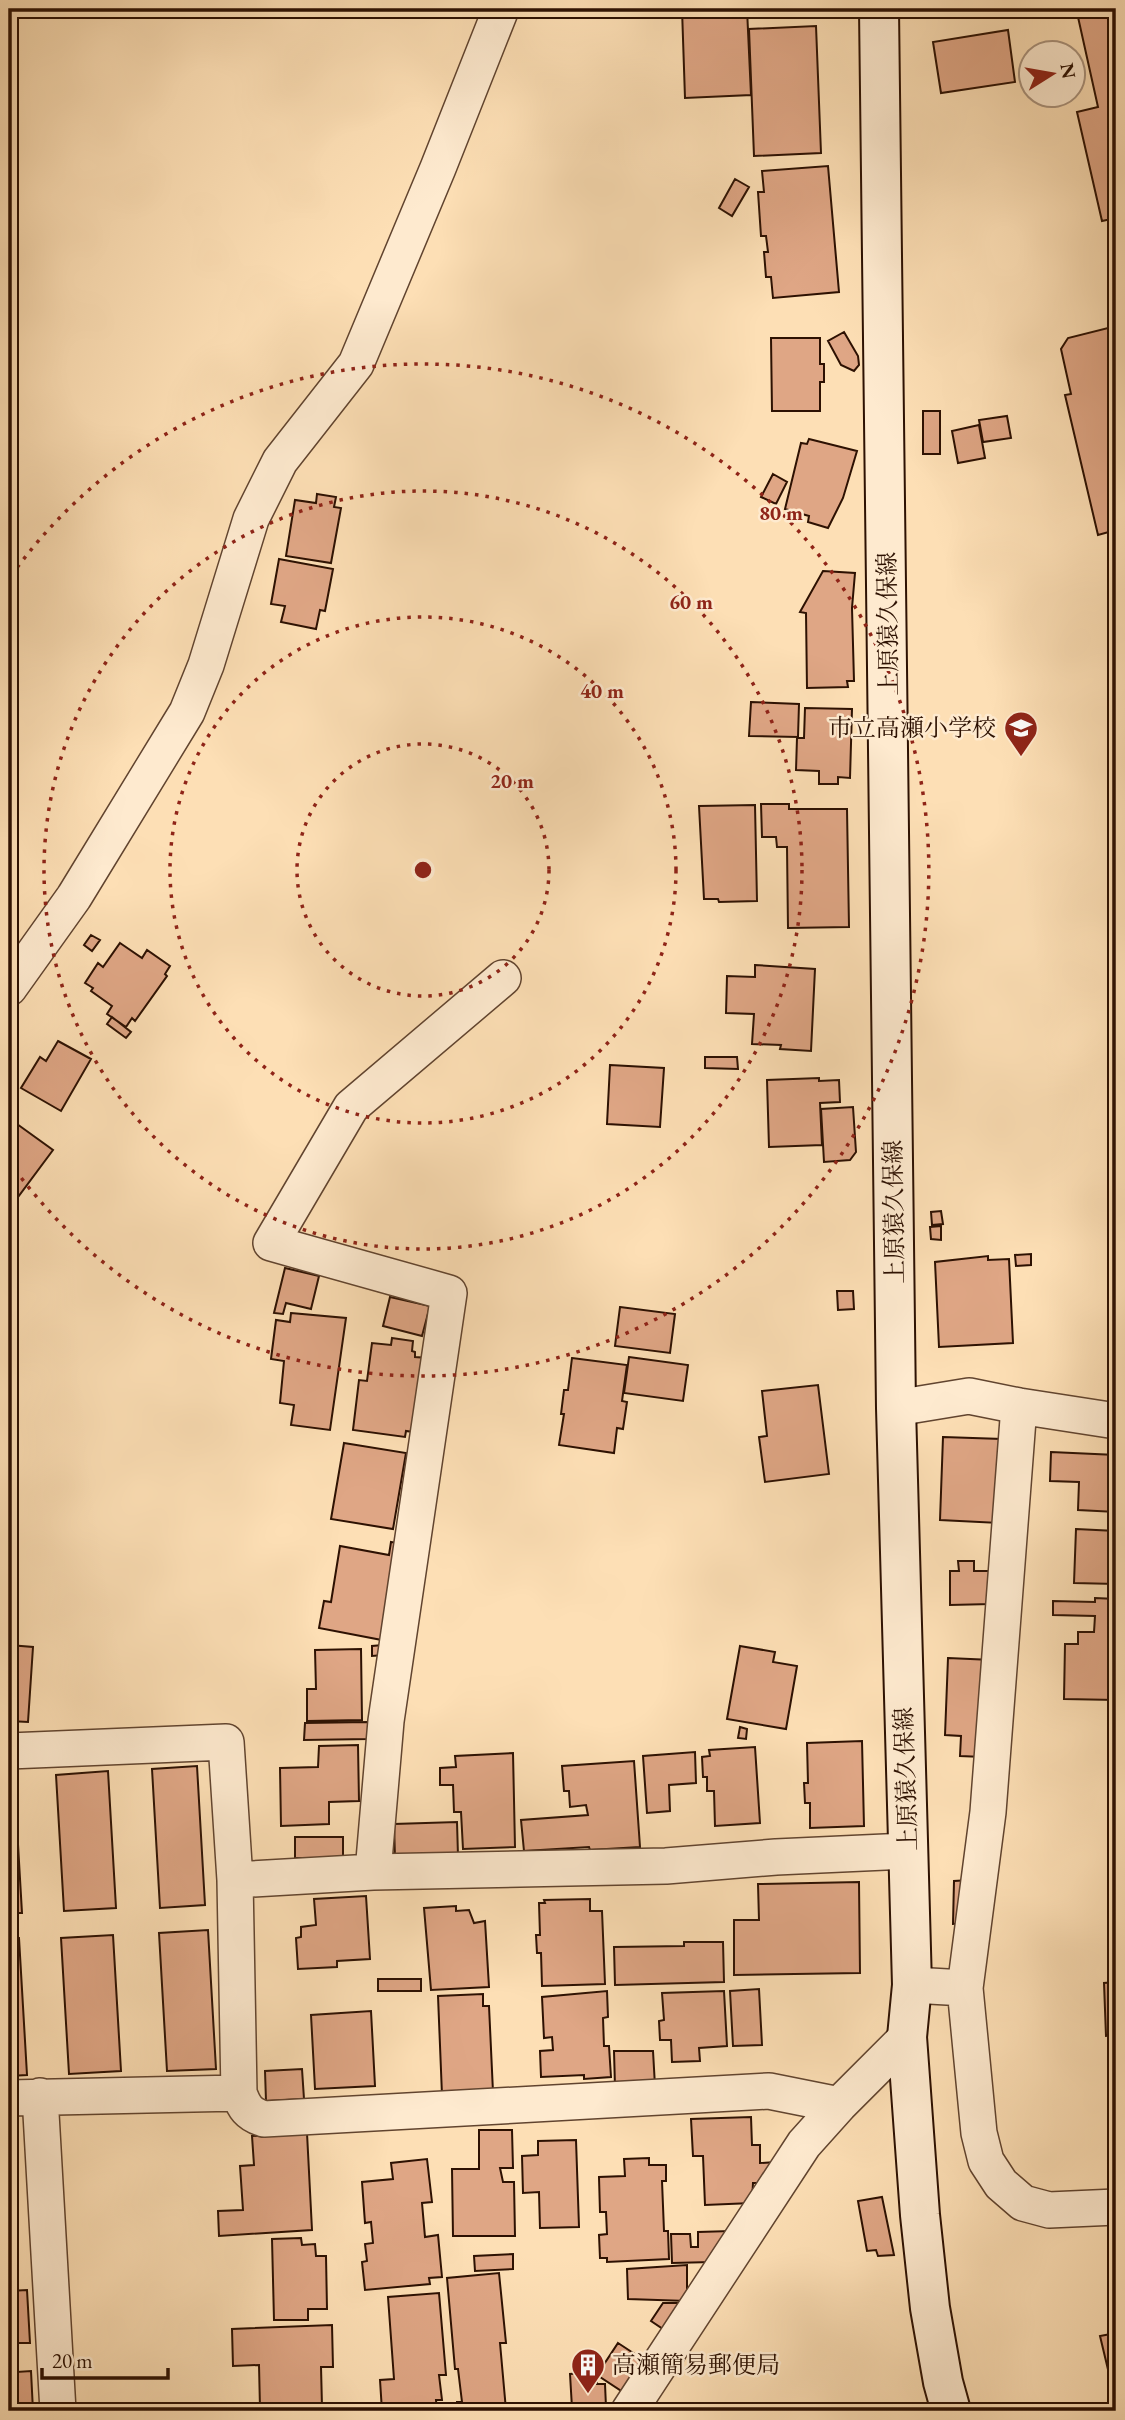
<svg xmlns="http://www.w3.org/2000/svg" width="1125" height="2420" viewBox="0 0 1125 2420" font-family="'EB Garamond','Noto Serif JP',serif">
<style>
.building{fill:#dfa685;stroke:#2d1102;stroke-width:2}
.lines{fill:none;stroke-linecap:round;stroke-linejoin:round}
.minor-casing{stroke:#61442f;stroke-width:38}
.secondary-casing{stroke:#2d1102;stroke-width:42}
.minor{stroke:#feeacf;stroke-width:35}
.secondary{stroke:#feeacf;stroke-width:38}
.ring{fill:none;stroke:#8f2418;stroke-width:3.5;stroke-dasharray:3.5 7}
.labels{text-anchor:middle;stroke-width:5;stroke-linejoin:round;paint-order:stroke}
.street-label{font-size:24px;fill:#2d1102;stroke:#feeacf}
.poi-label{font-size:24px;fill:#2d1102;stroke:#feeacf;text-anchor:end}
.centre{fill:#8f2418;stroke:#feeacf;stroke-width:3.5}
.ring-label{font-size:21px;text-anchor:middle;font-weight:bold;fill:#8f2418;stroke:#feeacf;stroke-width:5;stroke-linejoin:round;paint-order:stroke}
</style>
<rect width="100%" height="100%" fill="#fddfb5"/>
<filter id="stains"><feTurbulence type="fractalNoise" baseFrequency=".00286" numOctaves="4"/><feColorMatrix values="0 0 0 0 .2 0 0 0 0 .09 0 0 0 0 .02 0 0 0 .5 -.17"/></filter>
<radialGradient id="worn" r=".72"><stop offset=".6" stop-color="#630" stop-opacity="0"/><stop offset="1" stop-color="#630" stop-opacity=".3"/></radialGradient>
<path class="building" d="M682 9H747L751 95 685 98Z
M1098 9H1116V218L1102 221 1077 112 1098 107 1078 17 1099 13Z
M816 26 821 153 754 156 749 29Z
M1008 30 1015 82 941 93 933 42Z
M828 166 839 292 773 298 771 277H766L764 252H768L766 236H761L758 192H764L762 171Z
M735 179 749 187 732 216 719 208Z
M1116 326V530L1098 535 1065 395 1071 394 1061 349 1068 338Z
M844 332 858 356 859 365 854 371 841 365 828 341Z
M771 338H820V364H824V382H820V411H772Z
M923 411H940V454H923Z
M1007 416 1011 438 983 442 979 420Z
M979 425 985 458 958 463 952 431Z
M809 439 857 451 843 498 828 528 808 522 809 516 785 509 801 443 807 444Z
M773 474 787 482 776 504 761 497Z
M317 494 336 497 334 507 341 508 331 563 286 556 295 500 316 503Z
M279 559 333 569 325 611 320 610 316 629 281 622 285 606 271 604Z
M823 571 855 573 852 608 854 681H847L848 687 807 688 806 613 800 612Z
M751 702 799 704 798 737 749 736Z
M805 708 852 709 850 778 838 777V784H819V771L796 770 797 738H804Z
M761 804H789V809H847L849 927 788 928 787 847H777L776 837H762Z
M755 805 757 901 719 902 718 899H704L699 806Z
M91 935 100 940 92 951 84 945Z
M120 943 142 958 147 950 170 966 165 974 167 976 135 1021 132 1018 126 1027 107 1014 112 1006 91 991 93 988 85 983 98 963 103 967Z
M755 965 815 969 811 1051 780 1049 781 1045 752 1044 754 1014 726 1013 727 976 755 977Z
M112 1017 131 1032 126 1038 107 1024Z
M58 1041 91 1059 61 1111 21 1088 40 1057 46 1061Z
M705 1057H737L738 1069 705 1068Z
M610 1065 664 1068 660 1127 607 1124Z
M819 1078V1081L839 1080 840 1102 820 1103 822 1145 769 1147 767 1080Z
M853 1107 856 1152 850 1160 824 1162 821 1109Z
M17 1124 53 1150 18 1197 9 1190V1135Z
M941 1211 943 1224 932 1225 931 1212Z
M941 1226V1240L931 1239 930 1227Z
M1031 1254V1265L1016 1266 1015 1255Z
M988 1256V1260L1009 1259 1013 1343 939 1347 935 1262Z
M285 1268 319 1276 311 1309 286 1303 283 1314 274 1313Z
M837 1291H853L854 1309 838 1310Z
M390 1297 430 1306 422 1336 383 1326Z
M620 1307 675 1314 670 1353 615 1346Z
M291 1313 346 1318 330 1430 291 1425 294 1405 280 1403 284 1361 271 1359 276 1320 290 1322Z
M392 1338 413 1341 412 1351 415 1352V1357L428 1358 420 1433 406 1431 405 1437 353 1430 359 1380 367 1381 372 1343 391 1345Z
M629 1357 688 1365 683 1401 624 1393Z
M572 1358 627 1365 622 1401 627 1402 623 1429 617 1428 614 1453 559 1445 564 1414H561L564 1390H568Z
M818 1385 829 1474 765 1482 759 1437 767 1436 762 1391Z
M943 1437 1002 1439 999 1523 940 1520Z
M344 1443 406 1453 393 1529 331 1519Z
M1051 1452 1116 1455V1512L1078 1510 1079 1482 1050 1481Z
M1076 1529 1116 1531V1584L1074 1583Z
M391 1542 404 1544 387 1641 319 1628 324 1601 331 1602 340 1546 389 1555Z
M958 1561H974V1571H991V1604L950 1605V1571H959Z
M1095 1598 1116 1599V1700L1064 1699 1065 1644H1078V1632H1094L1095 1616 1053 1615V1601L1095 1602Z
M9 1645 33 1647 28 1722 9 1721Z
M383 1645 384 1655 372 1656V1646Z
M740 1646 775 1652 773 1662 797 1666 786 1729 727 1719Z
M361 1649 362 1720 307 1721V1689H316L315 1650Z
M948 1658 992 1660 983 1757 960 1756 961 1736 945 1735Z
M368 1722 369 1739 304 1740 305 1723Z
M740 1727 747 1729 746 1739 738 1738Z
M862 1741 864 1826 810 1828V1803H805L804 1783H808L807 1743Z
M358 1745 359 1801 329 1802V1824L281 1826 280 1768 318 1767 319 1746Z
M755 1747 760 1823 715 1826 714 1791H707V1777H703L702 1757 710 1756 709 1750Z
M695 1752 696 1783 669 1785 670 1811 647 1813 643 1756Z
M513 1753 515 1847 463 1849 461 1812H454L453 1785H440V1768L456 1767 455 1756Z
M634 1761 640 1847 590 1850 589 1847 524 1851 521 1820 588 1815 586 1805 570 1807 569 1791H564L562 1766Z
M197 1766 205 1905 160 1908 152 1769Z
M108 1771 116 1908 64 1911 56 1775Z
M14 1776 22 1913H9V1777Z
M457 1822 458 1856 395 1858 394 1824Z
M295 1837H343V1858H295Z
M970 1880 965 1923 953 1924 954 1881Z
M859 1882 860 1973 734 1975V1920H759L758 1884Z
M366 1896 370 1959 337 1961V1967L298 1969 296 1938 301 1937V1927L316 1925 314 1899Z
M590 1899V1911H602L605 1984 542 1986 541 1953H537L536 1935H540L539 1903H545L544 1900Z
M456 1906V1911L469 1910 474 1923 485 1921 489 1987 431 1990 424 1908Z
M208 1930 216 2069 167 2071 159 1933Z
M113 1935 121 2071 69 2074 61 1938Z
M19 1938 27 2075 9 2076V1939Z
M684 1942H723L724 1982 615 1985 614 1947 684 1946Z
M378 1979H421V1991H378Z
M1116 1982V2035L1106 2036 1104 1983Z
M759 1989 762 2045 733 2046 730 1991Z
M607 1991 608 2017 603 2018 604 2046H609L611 2077 584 2079V2075L541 2077 540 2051 553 2050 552 2037 544 2038 542 1997Z
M724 1991 727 2046 699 2048 700 2061 672 2062 671 2040H660L659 2021 664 2020 662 1993Z
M483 1994V2006H489L493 2092 442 2095 438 1996Z
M371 2011 375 2086 315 2089 311 2015Z
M614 2051H653L655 2086 615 2087Z
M302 2069 304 2099 266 2101 265 2071Z
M751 2117 752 2145H760V2163L777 2162 760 2183H753L752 2203 705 2205 703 2156H693L691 2119Z
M479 2130H512L513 2168H500L503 2182H514L515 2236H453L452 2169H479Z
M307 2133 312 2230 219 2236 218 2211 243 2210 240 2166 254 2165 252 2136Z
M576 2140 579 2227 540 2228 539 2192 523 2193 522 2156 538 2155V2141Z
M649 2158V2165H666V2181H662L664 2231H668L669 2259 607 2262V2258H600L599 2235 607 2234 606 2212H600L599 2177 625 2176 624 2159Z
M427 2159 432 2202 422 2203 425 2237 438 2235 442 2277 429 2278 430 2284 365 2290 362 2262 367 2261 365 2244 373 2243 371 2222 365 2223 362 2182 393 2179 391 2163Z
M882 2197 894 2255 878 2256 876 2250 867 2251 858 2201Z
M731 2231 712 2262 672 2263 671 2234H690L691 2247H698V2232Z
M301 2238 302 2245 315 2244 316 2256H326L327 2309H308V2320H274L272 2239Z
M513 2254V2269L475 2271 474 2256Z
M687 2265V2301L628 2299 627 2269Z
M499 2273 506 2343H500L506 2410 457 2411V2402H462L458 2369H455L447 2278Z
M27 2290 30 2343H16L17 2372 31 2371 33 2411H9V2291Z
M439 2293 446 2375H439L442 2400H436L437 2411H382L380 2380 394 2379 388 2297Z
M663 2303H685L666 2331 651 2321Z
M332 2325 333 2367H321L322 2406 260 2408 259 2365 233 2366 232 2329Z
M1116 2333V2403L1100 2336Z
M618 2343 647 2362 626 2394 597 2375Z
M597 2372V2384H605L606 2407 572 2408 570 2374Z"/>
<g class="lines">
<g class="minor-casing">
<path id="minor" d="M9 988 74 897 187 712 206 665 251 519 280 461 356 364 438 168 501 9
M896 1408 969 1396 1019 1406 1116 1421
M9 1751 226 1742 235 1880 239 2093 9 2098
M373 1872 386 1721 449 1293 271 1243 351 1107 503 978
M235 1880 373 1872 666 1866 776 1857 907 1851
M912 1985 965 1988 979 2133 986 2161 1001 2184 1023 2203 1049 2210 1116 2207
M965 1988 988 1812 1019 1406
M239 2093C244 2107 248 2114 264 2119L769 2091 839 2105
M40 2096 58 2411
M629 2411 804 2144 839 2105 907 2037"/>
</g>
<g class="secondary-casing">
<path id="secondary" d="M879 9 896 1408 912 1985 907 2037 920 2215 930 2308 943 2382 951 2411"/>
</g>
<use href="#minor" class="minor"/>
<use href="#secondary" class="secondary"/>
</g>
<g class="ring">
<circle cx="423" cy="870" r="126"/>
<circle cx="423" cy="870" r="253"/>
<circle cx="423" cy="870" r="379"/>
<path d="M11 576A506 506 0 1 1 11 1164"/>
</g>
<defs>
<g id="school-pin" transform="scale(1.75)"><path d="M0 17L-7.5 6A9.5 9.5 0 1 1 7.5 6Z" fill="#8f2418" stroke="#feeacf"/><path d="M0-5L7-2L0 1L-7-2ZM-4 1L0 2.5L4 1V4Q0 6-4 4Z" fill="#fff"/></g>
<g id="building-pin" transform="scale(1.75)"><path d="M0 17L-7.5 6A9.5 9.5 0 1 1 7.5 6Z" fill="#8f2418" stroke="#feeacf"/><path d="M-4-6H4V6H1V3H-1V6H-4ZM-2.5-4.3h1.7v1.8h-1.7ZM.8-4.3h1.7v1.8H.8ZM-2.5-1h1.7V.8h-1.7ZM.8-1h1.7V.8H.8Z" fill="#fff"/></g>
</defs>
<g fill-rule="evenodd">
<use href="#school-pin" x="1021" y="728"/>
<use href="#building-pin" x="588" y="2365"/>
</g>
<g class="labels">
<g class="street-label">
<text transform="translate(888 624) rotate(-91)" y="8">上原猿久保線</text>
<text transform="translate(894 1212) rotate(-91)" y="8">上原猿久保線</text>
<text transform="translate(906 1779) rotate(-92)" y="8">上原猿久保線</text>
</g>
<g class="poi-label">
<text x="996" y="736">市立高瀬小学校</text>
<text x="612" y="2373" text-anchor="start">高瀬簡易郵便局</text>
</g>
</g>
<circle cx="423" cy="870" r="10" class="centre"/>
<g class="ring-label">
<text x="781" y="520">80 m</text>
<text x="691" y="609">60 m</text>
<text x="602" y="698">40 m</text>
<text x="512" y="788">20 m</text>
</g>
<rect width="1125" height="2420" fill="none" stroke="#fddfb5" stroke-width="35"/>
<rect x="10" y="10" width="1104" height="2399" fill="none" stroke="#2d1102" stroke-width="3.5"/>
<rect x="18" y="18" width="1090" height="2385" fill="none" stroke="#2d1102" stroke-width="2"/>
<g transform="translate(1052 74) rotate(79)"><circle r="33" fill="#feeacf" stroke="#aa937d" stroke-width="2"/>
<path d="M0-5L12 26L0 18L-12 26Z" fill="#8f2418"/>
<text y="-10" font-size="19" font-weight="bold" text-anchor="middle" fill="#2d1102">N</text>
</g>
<path d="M42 2368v10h126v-10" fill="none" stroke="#2d1102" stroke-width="3.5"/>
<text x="52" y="2368" font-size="21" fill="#2d1102" stroke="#feeacf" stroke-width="5" paint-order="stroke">20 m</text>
<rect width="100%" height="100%" filter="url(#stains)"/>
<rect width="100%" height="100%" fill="url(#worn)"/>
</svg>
